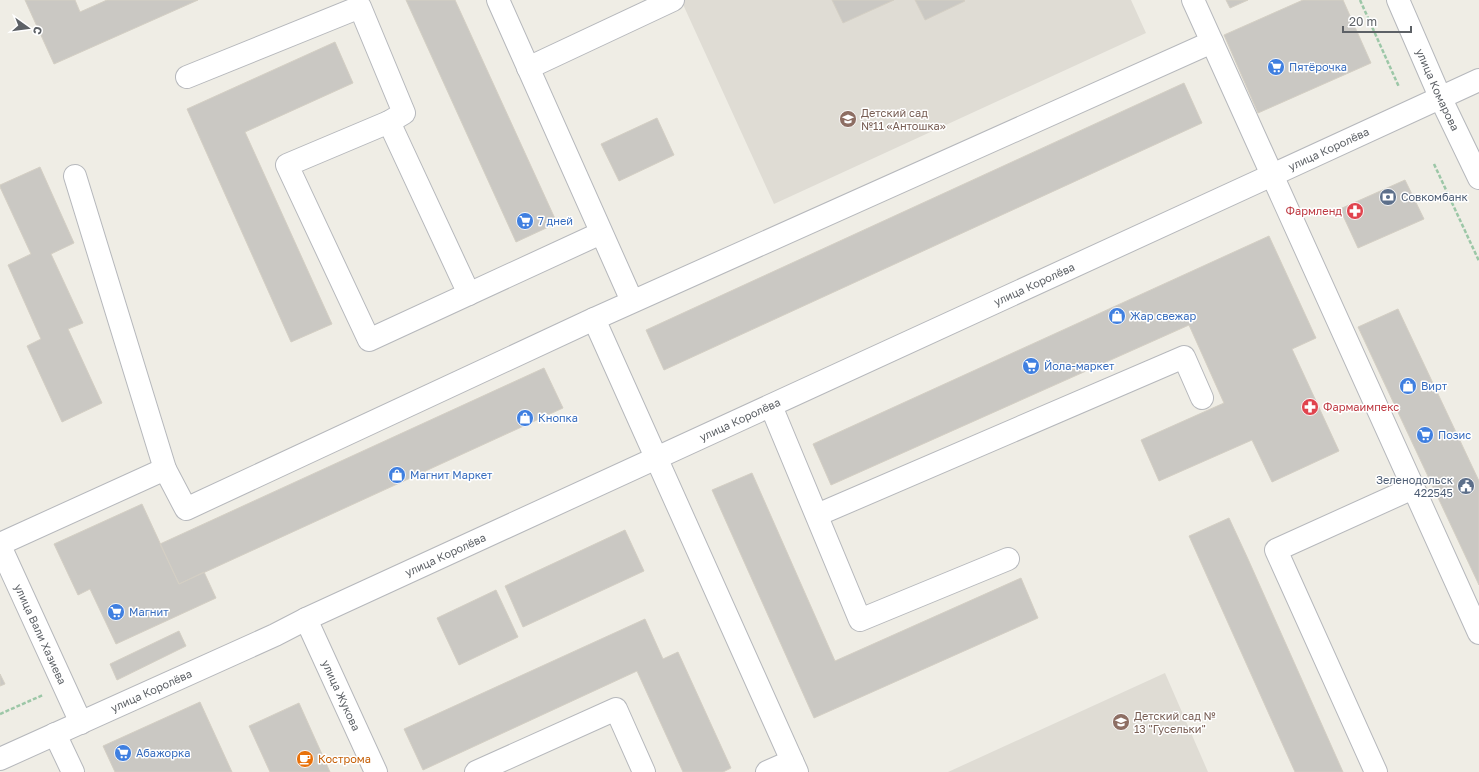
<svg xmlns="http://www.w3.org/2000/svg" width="1479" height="772" viewBox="0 0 1479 772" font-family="'Golos Text',sans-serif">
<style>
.education{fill:#dfdcd4}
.building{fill:#cac8c3;stroke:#d4cfc4}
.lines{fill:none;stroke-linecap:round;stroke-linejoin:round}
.minor-casing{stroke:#b6b8bc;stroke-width:24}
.path{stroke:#9cc7a7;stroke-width:2.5;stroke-dasharray:4 2;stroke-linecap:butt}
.minor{stroke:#fff;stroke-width:22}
.labels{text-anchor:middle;stroke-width:3;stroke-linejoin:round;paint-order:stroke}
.shop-label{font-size:11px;fill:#366cbe;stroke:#fff;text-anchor:start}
.street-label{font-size:11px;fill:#5d6166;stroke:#fff}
.education-label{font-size:11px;fill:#785e54;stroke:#fff;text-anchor:start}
.service-label{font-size:11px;fill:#4e5e75;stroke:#fff;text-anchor:start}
.health-label{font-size:11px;fill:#be3a42;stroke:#fff;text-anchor:end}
.food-label{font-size:11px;fill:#c56008;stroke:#fff;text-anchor:start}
</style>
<rect width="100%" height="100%" fill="#efede5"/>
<path class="education" d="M681 0H1131L1146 33 774 204Z
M1165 673 1208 772H948Z"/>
<path class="building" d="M25 0H75L80 12 107 0H198L54 64Z
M406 0H455L557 223 516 242Z
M832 0H894L843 23Z
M915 0H964L965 1 925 20Z
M1226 0H1248L1230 8Z
M1303 0H1343L1371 63 1258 113 1224 35Z
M335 42 353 83 245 132 332 324 291 342 187 109Z
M1184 83 1202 123 664 370 646 330Z
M657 118 674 155 619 181 601 144Z
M40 167 74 243 51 254 83 323 68 329 102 403 62 422 27 346 41 339 8 265 31 254 0 187V185Z
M1405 180 1424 219 1358 248 1340 209Z
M1269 236 1316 338 1292 349 1339 451 1272 482 1252 440 1159 481 1141 440 1224 403 1189 325 831 485 813 444Z
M1398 309 1479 481V585L1358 327Z
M544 368 563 408 179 584 160 544Z
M752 473 835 661 1021 578 1038 618 814 718 712 490Z
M142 504 179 584 204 572 216 598 116 644 90 589 78 595 54 544Z
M1229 518 1248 559 1343 772H1295L1189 536Z
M625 530 644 571 523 627 505 586Z
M496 590 518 637 459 665 437 618Z
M645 619 663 659 678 652 731 768 723 772H683L637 671 423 770 404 729Z
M179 631 186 646 117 680 110 664Z
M0 674 5 684 0 686Z
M200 702 232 772H115L103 746Z
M299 703 330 772H270L249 726Z"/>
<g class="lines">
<g class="minor-casing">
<g id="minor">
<path d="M498 0 632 301"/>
<path d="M1193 0 1479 633"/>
<path id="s1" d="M1398 0 1440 97 1479 178"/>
<path d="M528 68 673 0"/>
<path d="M187 77 360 7 404 113 389 122 287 165 369 340 601 233"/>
<path d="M389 122 469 294"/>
<path d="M75 176 165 469"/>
<path d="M771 406 860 620 1008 559"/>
<path d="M817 515 1184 357 1202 398"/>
<path d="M0 544 165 469 186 509 594 319"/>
<path id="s2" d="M0 546 81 723"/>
<path id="s3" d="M306 619 376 772"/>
<path d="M55 734 73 772"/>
<path id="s4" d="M0 759 275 635 306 619 1479 80"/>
<path d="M476 772 616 709 644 772"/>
<path d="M767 772 792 761"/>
<path d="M797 772 594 319 1212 42"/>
<path d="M1376 772 1276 550 1413 488"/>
</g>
</g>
<path class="path" d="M1360 0 1399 87
M1434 164 1479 261
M0 714 43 695"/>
<use href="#minor" class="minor"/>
</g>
<defs>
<g id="supermarket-disc" transform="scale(0.9)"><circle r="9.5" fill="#3f7fe0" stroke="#fff"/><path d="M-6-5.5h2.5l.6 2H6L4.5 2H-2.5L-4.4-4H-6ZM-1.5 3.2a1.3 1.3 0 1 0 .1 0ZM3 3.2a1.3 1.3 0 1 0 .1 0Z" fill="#fff"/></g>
<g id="school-disc" transform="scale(0.9)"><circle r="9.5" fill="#8d6e63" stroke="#fff"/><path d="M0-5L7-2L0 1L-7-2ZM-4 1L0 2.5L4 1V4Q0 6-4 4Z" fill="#fff"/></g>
<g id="bank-disc" transform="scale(0.9)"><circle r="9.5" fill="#5c6f8a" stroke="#fff"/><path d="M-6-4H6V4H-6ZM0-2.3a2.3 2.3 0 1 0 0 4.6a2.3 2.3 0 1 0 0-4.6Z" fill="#fff"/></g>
<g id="pharmacy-disc" transform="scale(0.9)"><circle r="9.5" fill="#e0444e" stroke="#fff"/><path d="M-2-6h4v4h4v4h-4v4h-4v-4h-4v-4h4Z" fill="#fff"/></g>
<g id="shop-disc" transform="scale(0.9)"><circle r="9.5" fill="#3f7fe0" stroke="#fff"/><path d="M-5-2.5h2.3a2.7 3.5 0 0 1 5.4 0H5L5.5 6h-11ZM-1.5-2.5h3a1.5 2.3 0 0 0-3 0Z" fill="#fff"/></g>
<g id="civic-disc" transform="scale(0.9)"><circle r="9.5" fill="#5c6f8a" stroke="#fff"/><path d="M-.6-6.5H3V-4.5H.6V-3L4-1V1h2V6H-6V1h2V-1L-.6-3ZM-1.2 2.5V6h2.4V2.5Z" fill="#fff"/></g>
<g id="cafe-disc" transform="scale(0.9)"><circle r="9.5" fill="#e8710a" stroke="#fff"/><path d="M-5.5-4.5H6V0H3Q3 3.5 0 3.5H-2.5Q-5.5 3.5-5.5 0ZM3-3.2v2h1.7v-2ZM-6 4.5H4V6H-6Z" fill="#fff"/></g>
</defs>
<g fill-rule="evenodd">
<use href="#supermarket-disc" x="1276" y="67"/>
<use href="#school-disc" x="848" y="119"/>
<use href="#bank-disc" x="1388" y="197"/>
<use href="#pharmacy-disc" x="1355" y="211"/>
<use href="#supermarket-disc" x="525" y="221"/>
<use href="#shop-disc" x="1117" y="316"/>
<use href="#supermarket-disc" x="1031" y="366"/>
<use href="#shop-disc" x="1408" y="386"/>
<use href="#pharmacy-disc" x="1310" y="407"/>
<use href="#shop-disc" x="525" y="418"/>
<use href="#supermarket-disc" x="1425" y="435"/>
<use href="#shop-disc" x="397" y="475"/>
<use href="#civic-disc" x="1466" y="486"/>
<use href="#supermarket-disc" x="116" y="612"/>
<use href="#school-disc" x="1121" y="722"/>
<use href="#supermarket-disc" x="123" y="753"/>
<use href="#cafe-disc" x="305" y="759"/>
</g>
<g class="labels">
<g class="shop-label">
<text x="1289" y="71">Пятёрочка</text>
<text x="538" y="225">7 дней</text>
<text x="1130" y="320">Жар свежар</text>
<text x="1044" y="370">Йола-маркет</text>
<text x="1421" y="390">Вирт</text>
<text x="538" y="422">Кнопка</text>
<text x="1438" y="439">Позис</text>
<text x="410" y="479">Магнит Маркет</text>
<text x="129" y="616">Магнит</text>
<text x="136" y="757">Абажорка</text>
</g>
<g class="street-label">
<text dy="4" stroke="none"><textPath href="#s1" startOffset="98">улица Комарова</textPath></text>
<text dy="4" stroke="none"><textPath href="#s4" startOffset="1462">улица Королёва</textPath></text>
<text dy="4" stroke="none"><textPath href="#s4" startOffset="1138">улица Королёва</textPath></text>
<text dy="4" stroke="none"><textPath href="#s4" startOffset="814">улица Королёва</textPath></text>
<text dy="4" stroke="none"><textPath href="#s4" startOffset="490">улица Королёва</textPath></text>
<text dy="4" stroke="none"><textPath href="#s2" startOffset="97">улица Вали Хазиева</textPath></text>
<text dy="4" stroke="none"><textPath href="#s4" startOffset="166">улица Королёва</textPath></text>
<text dy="4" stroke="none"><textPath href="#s3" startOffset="84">улица Жукова</textPath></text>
</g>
<g class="education-label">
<text x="861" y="117">Детский сад<tspan x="861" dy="13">№11 «Антошка»</tspan></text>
<text x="1134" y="720">Детский сад №<tspan x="1134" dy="13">13 "Гусельки"</tspan></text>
</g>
<g class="service-label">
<text x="1401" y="201">Совкомбанк</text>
<text x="1453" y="484" text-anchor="end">Зеленодольск<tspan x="1453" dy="13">422545</tspan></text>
</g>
<g class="health-label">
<text x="1342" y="215">Фармленд</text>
<text x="1323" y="411" text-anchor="start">Фармаимпекс</text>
</g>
<g class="food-label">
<text x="318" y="763">Кострома</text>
</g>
</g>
<g transform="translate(28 28) rotate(104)" stroke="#ffffff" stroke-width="3" paint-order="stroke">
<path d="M0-3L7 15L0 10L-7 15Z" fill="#5d6166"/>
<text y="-6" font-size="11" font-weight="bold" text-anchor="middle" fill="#5d6166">С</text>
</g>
<path d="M1343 26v6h68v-6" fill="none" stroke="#5d6166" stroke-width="2"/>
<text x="1349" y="26" font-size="12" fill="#5d6166" stroke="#ffffff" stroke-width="3" paint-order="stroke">20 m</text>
</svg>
